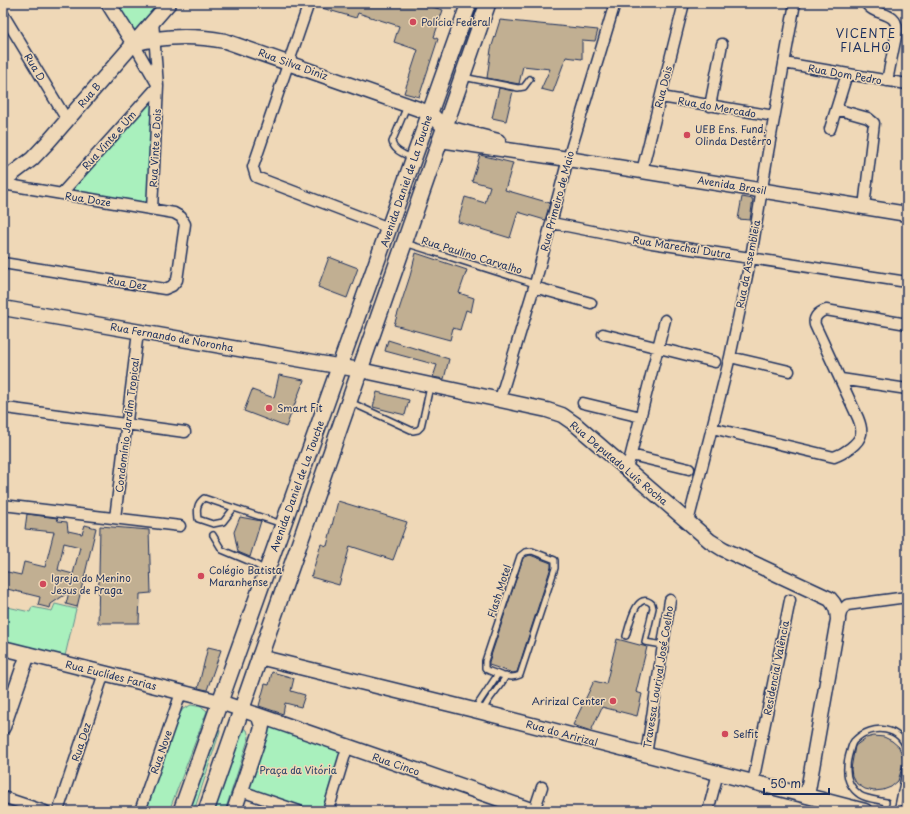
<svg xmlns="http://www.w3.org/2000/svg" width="910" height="814" viewBox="0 0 910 814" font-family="'Playpen Sans',sans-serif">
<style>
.green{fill:#a9f0bd;stroke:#62908e}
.building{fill:#c1af92;stroke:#1b2f5e;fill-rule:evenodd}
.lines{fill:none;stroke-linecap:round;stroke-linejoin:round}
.lane-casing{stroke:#1b2f5e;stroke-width:8}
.street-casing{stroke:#1b2f5e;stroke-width:13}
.secondary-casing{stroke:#1b2f5e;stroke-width:17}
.primary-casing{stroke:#1b2f5e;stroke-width:18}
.lane{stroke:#efd8b7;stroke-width:5}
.street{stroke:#efd8b7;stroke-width:10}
.secondary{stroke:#efd8b7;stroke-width:14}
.primary{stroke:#efd8b7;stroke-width:15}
.poi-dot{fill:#d1495b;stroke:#efd8b7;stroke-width:1.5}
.labels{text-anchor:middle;stroke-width:3;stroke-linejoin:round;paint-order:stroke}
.poi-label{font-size:10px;fill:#1b2f5e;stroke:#efd8b7;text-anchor:start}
.street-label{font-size:10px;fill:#1b2f5e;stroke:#efd8b7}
.park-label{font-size:10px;fill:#294268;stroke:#efd8b7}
.quarter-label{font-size:12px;letter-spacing:1px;fill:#1b2f5e;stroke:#efd8b7}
</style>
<rect width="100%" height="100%" fill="#efd8b7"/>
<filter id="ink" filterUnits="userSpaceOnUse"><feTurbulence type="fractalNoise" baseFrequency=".025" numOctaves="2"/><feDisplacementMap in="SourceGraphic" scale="8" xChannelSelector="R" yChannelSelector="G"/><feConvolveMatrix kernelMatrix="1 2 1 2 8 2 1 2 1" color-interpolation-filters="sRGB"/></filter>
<g filter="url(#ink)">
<path class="green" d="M115 3H163L134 35Z
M152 100 147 204 70 192Z
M55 604 76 609 65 656 3 641V606L30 612 32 607 52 611Z
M191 705 202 707 207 711 169 811H145L179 715 183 709Z
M269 725 342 750 322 811H312L247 787Z
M240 727 247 730 249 737 225 811H217L215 806Z
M218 728 220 731 194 811H187Z"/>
<path class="building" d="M315 3H419L443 10 434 37 438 39 419 97 404 93 418 50 394 42 399 26 358 13 356 18 315 6Z
M500 20 598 30 595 41 582 40V59L566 57 553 92 541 89 550 69 523 66 519 84 487 78 491 49Z
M499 88 513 91 506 121 492 118Z
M480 155 513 163 505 190 550 203 545 220 518 212 510 238 458 222 465 197 485 203 490 186 472 181Z
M742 197 753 199 750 220 738 219Z
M416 253 467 270 459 293 474 298 471 312 466 310 460 330 453 328 450 340 394 325 410 276Z
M329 257 358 268 347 298 318 287Z
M388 340 449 359 444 379 433 377 437 365 385 351Z
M279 375 304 380 286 427 244 411 252 390 274 398Z
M377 392 409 400 405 415 373 407Z
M338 501 407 522 393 560 350 546 339 585 311 577 321 544 327 546Z
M27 514 57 518 58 521 67 522 68 531 82 534 85 525 96 528 77 607 66 604 69 592 51 604 50 608 38 605 40 597 3 588V571L21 575 24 562 45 567 54 532 25 529ZM64 543 80 547 73 574 58 570Z
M240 517 261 521 250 557 238 552 234 532Z
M100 526 149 530 151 593 140 594 139 623H98Z
M530 555 551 563V567L517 672 513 673 489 665V662L523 558Z
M617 639 647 647 636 692 642 694 637 716 602 707 591 731 573 725 594 681 606 684Z
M208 647 221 650 207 690 198 688Z
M272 672 294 678 291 691 305 695 301 707 285 703 283 714 259 706 265 684 269 685Z
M874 736 884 737 892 741 899 747 904 761 898 781 891 787 883 790 874 791 865 789 857 784 852 776 851 769 855 746 866 738Z"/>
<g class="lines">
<g class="lane-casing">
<path id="lane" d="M463 77 518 88 524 87 530 79
M407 106 392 142C394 151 404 154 412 158
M405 243 535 284
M350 402 413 431 418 430 421 427 430 387
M234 508 223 522 213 524 198 519C197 510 196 504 204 498L282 524
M213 535 222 550 253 563 265 570
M532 551 555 560V568L520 675C510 680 497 674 487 670L485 668V661L520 556 525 552Z
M626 636C629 627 636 589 652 604L653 608 645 642 663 645
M474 710 498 674
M483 711C488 698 499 689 506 676
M885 811 886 802C878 800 866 799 860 795 844 784 845 767 850 751 851 747 852 742 855 740 872 723 902 726 907 752
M897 811 907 763"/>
</g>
<g class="street-casing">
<path id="street" d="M309 3 253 167 256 177 389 228
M866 3C874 17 898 10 897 31L887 81
M3 14 67 120
M134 44 157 84
M784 63 907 84
M661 97 774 116
M710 106 722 44
M836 109 868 118 874 123 864 207
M830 129 847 74
M642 171 684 3
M3 184 174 213 181 217 185 224 177 280 172 286 165 289 3 263
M61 194 158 86
M152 209 158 86 153 21
M552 223 652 243 907 282
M534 287 591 303
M603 334 715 362
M730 357 789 371
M841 379 907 389
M500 399 535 284 568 159 615 3
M583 403 641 417
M6 408 185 432
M712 428 834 457C843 454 859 444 861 434 862 429 860 423 858 418L815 325C813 317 819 312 826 310L907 324
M631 455 689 469
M626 467 629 462 665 320
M3 505 180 526
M115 518 138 332
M688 522 730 357 751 257 768 152 795 3
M839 620 842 610 847 605 907 597
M646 755 670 600
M753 782 790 600
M241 791 299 811
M3 797 45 811
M58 811 104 673
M140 811 181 693
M328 811 347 748
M534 811 542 787
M708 811 718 773"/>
</g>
<g class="secondary-casing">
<path id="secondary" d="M108 3 134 44
M134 44C165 35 193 35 225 41L430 113 444 127 498 141
M440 140 568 159 907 214
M3 181 32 159 48 142 169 3
M3 308 360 370 547 410 562 415 575 424 710 541 723 549 830 599C836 605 838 612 838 620L807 796
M3 648 220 702 534 811
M259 657 474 710 865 811
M3 727 28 654
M234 811 261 731 262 726 259 717"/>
</g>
<g class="primary-casing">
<path id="primary" d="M181 811 469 3
M206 811 488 3"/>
</g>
<use href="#lane" class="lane"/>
<use href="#street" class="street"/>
<use href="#secondary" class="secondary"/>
<use href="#primary" class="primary"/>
</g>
</g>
<g class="poi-dot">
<circle cx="413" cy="22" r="4"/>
<circle cx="687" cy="135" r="4"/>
<circle cx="269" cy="408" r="4"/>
<circle cx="201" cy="576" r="4"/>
<circle cx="43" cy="584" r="4"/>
<circle cx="613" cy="701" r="4"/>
<circle cx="725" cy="734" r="4"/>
</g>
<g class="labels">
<g class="poi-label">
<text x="421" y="26">Polícia Federal</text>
<text x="695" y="133">UEB Ens. Fund.<tspan x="695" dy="12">Olinda Destêrro</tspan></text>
<text x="277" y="412">Smart Fit</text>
<text x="209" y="574">Colégio Batista<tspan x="209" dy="12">Maranhense</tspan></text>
<text x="51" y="582">Igreja do Menino<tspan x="51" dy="12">Jesus de Praga</tspan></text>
<text x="605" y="705" text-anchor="end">Aririzal Center</text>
<text x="733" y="738">Selfit</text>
</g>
<g class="street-label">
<text transform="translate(293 64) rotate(20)" y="4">Rua Silva Diniz</text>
<text transform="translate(35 67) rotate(59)" y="4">Rua D</text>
<text transform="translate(845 74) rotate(10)" y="4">Rua Dom Pedro</text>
<text transform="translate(663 87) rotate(-76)" y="4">Rua Dois</text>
<text transform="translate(89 95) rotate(-49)" y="4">Rua B</text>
<text transform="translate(717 107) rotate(10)" y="4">Rua do Mercado</text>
<text transform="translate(109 140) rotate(-48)" y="4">Rua Vinte e Um</text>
<text transform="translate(155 148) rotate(-87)" y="4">Rua Vinte e Dois</text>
<text transform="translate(406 181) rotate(-71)" y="4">Avenida Daniel de La Touche</text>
<text transform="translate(732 185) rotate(9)" y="4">Avenida Brasil</text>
<text transform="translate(88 199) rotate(9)" y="4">Rua Doze</text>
<text transform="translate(557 201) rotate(-75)" y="4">Rua Primeiro de Maio</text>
<text transform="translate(682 247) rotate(9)" y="4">Rua Marechal Dutra</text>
<text transform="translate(472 255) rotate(17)" y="4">Rua Paulino Carvalho</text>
<text transform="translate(748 264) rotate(-79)" y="4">Rua da Assembleia</text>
<text transform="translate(127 283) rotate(9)" y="4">Rua Dez</text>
<text transform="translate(172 337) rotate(10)" y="4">Rua Fernando de Noronha</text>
<text transform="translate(127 425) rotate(-83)" y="4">Condomínio Jardim Tropical</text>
<text transform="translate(619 463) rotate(40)" y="4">Rua Deputado Luís Rocha</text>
<text transform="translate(297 486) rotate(-70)" y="4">Avenida Daniel de La Touche</text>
<text transform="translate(499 591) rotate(-72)" y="4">Flash Motel</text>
<text transform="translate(776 668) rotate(-79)" y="4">Residencial Valência</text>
<text transform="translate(111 675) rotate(14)" y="4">Rua Euclídes Farias</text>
<text transform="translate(658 677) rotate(-81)" y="4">Travessa Lourival José Coelho</text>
<text transform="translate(562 733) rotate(15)" y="4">Rua do Aririzal</text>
<text transform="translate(81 742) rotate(-72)" y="4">Rua Dez</text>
<text transform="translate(161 752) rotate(-71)" y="4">Rua Nove</text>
<text transform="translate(396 764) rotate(19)" y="4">Rua Cinco</text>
</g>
<g class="park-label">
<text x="298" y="774">Praça da Vitória</text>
</g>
<g class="quarter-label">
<text x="866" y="38">VICENTE<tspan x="866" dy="14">FIALHO</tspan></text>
</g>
</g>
<rect width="910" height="814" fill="none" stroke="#efd8b7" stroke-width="16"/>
<rect x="8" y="8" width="894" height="798" fill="none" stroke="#1b2f5e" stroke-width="1.5" filter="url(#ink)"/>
<path d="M764 788v6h65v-6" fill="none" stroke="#1b2f5e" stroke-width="2"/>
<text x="770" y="788" font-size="12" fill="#1b2f5e" stroke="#efd8b7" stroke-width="3" paint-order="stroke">50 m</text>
</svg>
